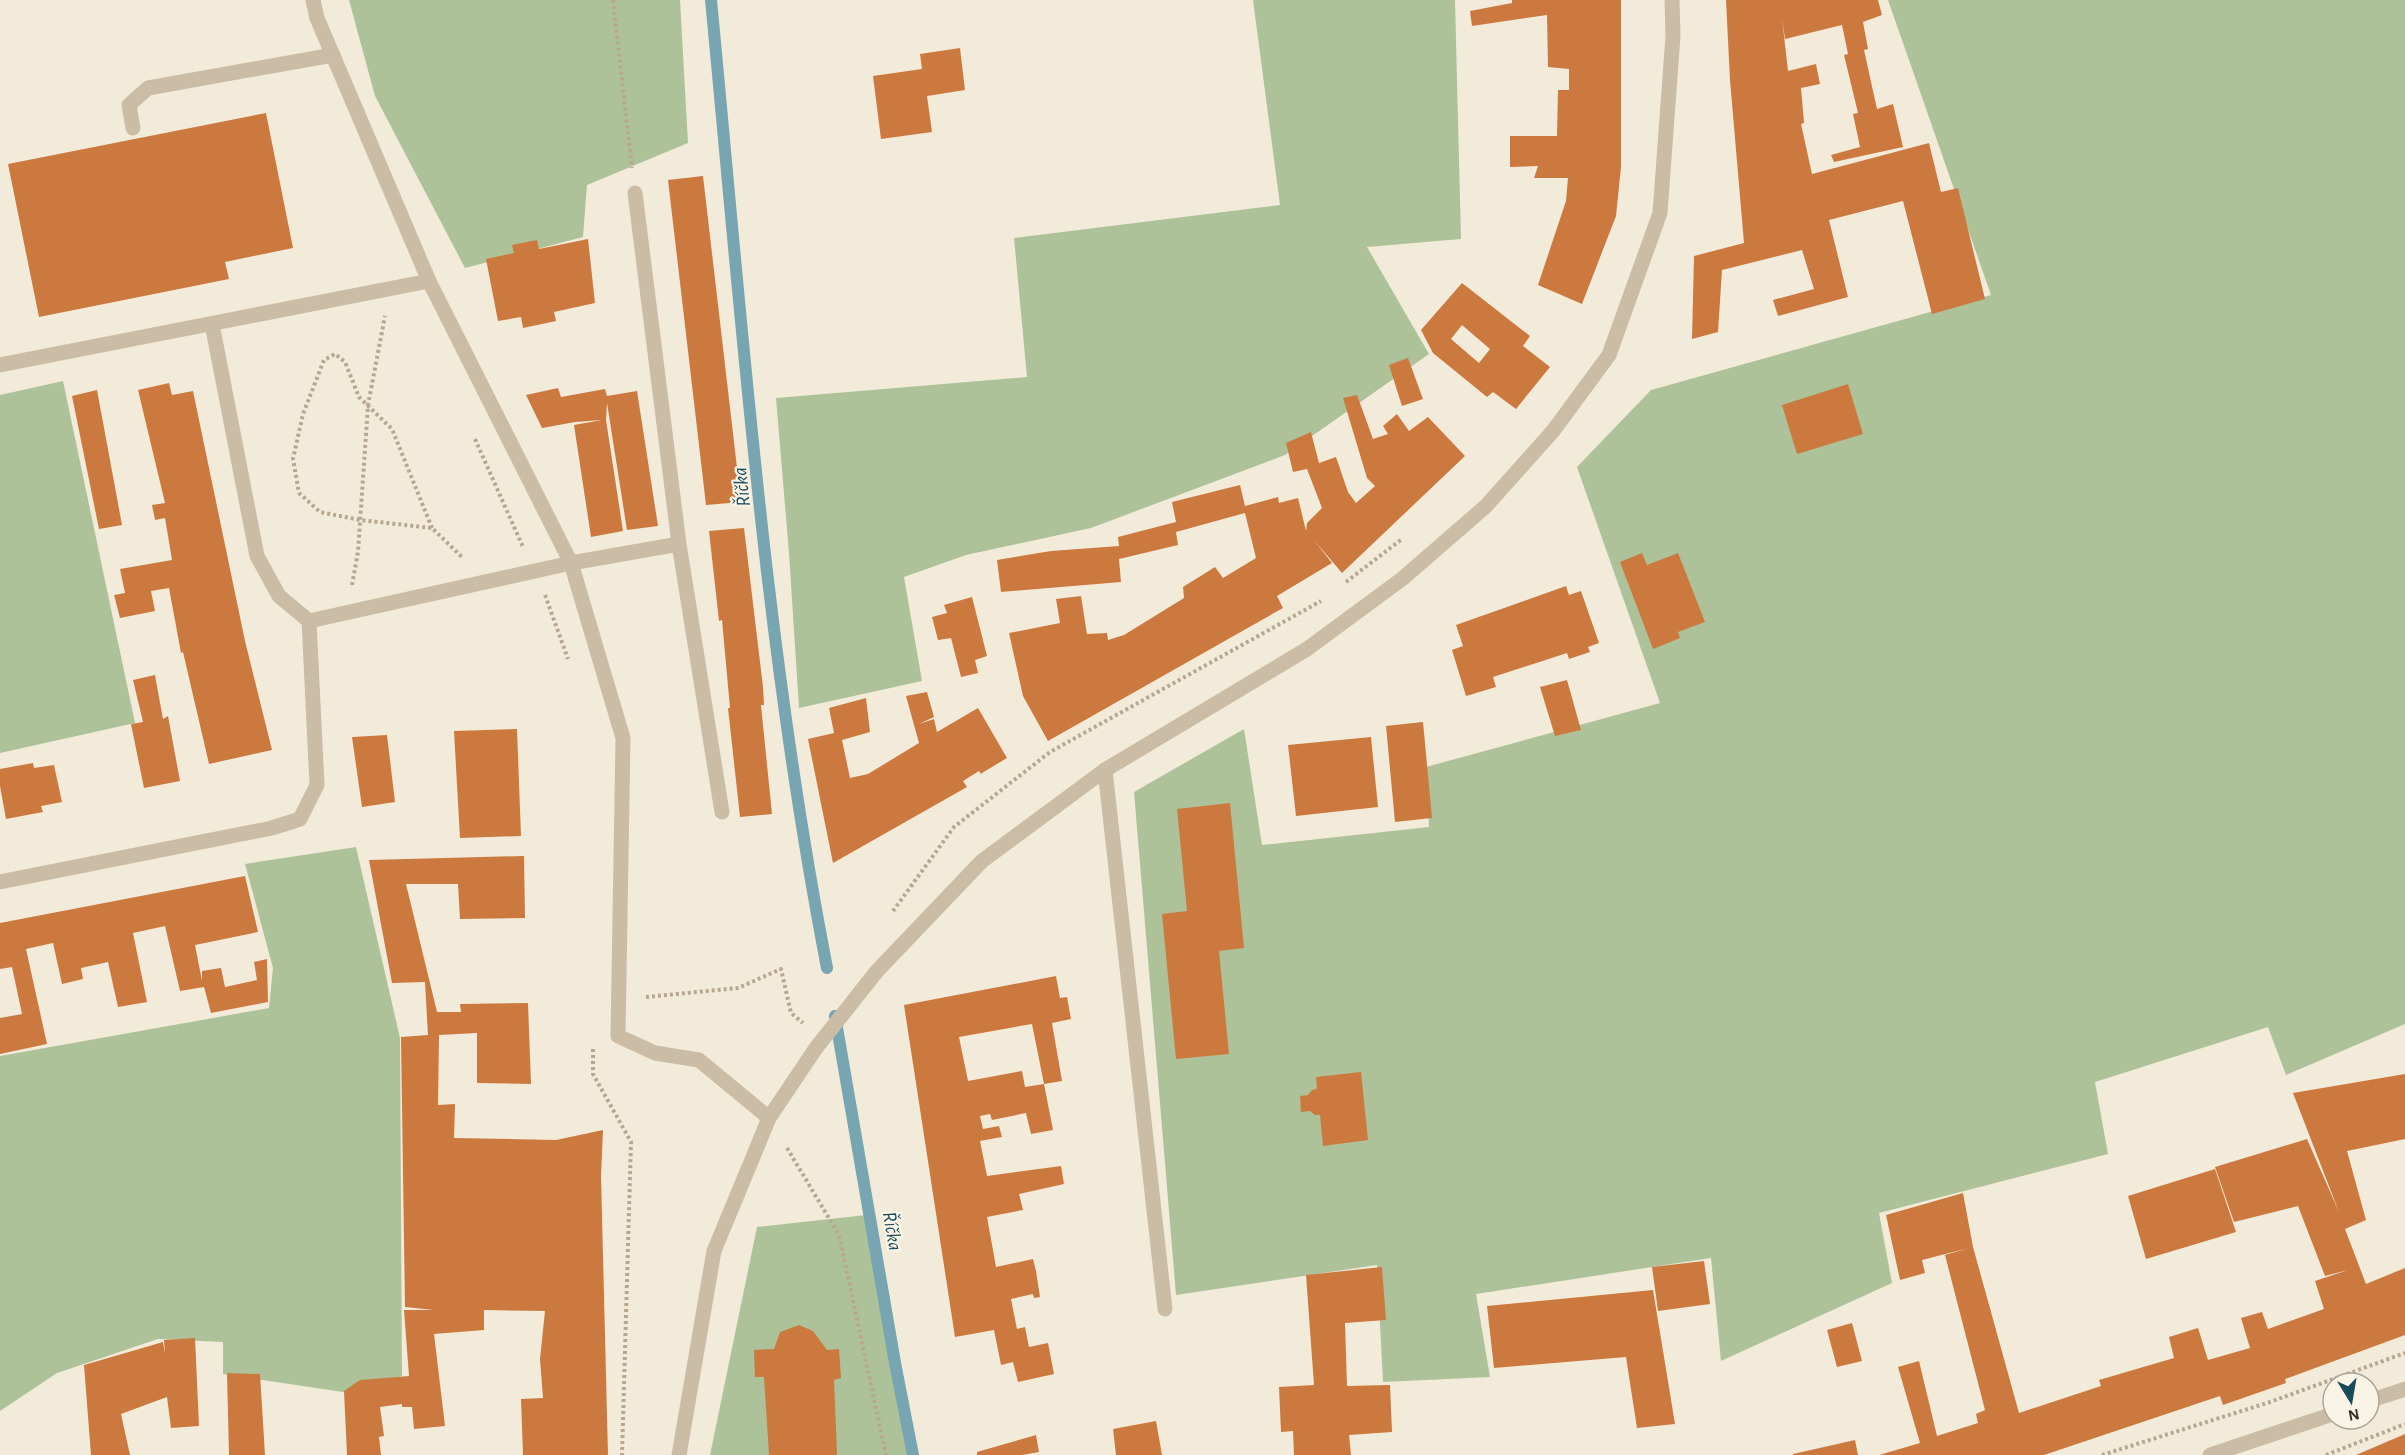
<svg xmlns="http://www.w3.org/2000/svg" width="2405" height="1455" viewBox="0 0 2405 1455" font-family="'Alegreya Sans',sans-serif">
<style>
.green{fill:#adc299}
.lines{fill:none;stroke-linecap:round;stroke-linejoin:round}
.stream{stroke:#77a5b1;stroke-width:12}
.building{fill:#cc793f;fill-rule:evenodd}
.path{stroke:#b7a78f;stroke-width:4;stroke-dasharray:3 3;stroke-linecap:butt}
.service{stroke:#cbbda5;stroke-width:15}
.minor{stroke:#cbbda5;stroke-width:15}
.tertiary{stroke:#cbbda5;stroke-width:15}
.labels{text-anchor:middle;stroke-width:4.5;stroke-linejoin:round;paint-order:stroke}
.water-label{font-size:20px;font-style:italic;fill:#1a4b5a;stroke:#faf4e6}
</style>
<rect width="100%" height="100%" fill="#f3ebda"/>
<path class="green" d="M349 0H680L688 143 587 185 583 237 465 268 375 96Z
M1253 0H1455L1461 239 1367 247 1429 354 1285 455 1091 528 966 555 904 577 922 681 799 708 789 553 776 398 1027 377 1014 238 1280 205Z
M1888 0H2405V1024L2286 1075 2268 1027 2095 1082 2108 1154 1879 1213 1892 1283 1721 1361 1711 1258 1476 1294 1490 1377 1383 1382 1377 1265 1176 1295 1134 792 1244 729 1262 845 1429 827 1426 767 1660 703 1577 467 1651 390 1991 295Z
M63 381 135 723 0 753V395Z
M356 847 400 1038 402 1376 343 1392 223 1374V1342L158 1339 57 1373 0 1411V1056L269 1008 273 968 245 864Z
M875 1214 917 1455H710L757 1227Z"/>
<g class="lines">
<path class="stream" d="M711 0C742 323 765 649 827 968
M835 1016 895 1363 913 1455"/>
</g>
<path class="building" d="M1512 0H1621V167L1616 216 1582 304 1538 285 1566 201 1568 178H1534L1538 166 1510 167V136H1557L1558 90H1569V69L1548 67 1547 15 1472 26 1470 11 1512 3Z
M1726 0H1878L1882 15 1863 22 1868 49 1864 50 1877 109 1893 104 1903 147 1834 162 1831 155 1860 147 1853 114 1858 113 1844 55 1848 54 1842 25 1785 39 1782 18 1788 71 1816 64 1820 84 1801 88 1804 123 1801 124 1812 174 1929 143 1941 192 1958 188 1985 299 1932 314 1903 201 1829 220 1848 297 1778 316 1773 300 1814 289 1802 250 1722 270 1718 332 1692 339 1694 256 1744 243 1730 80Z
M960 48 965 90 927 96 932 132 881 139 873 76 922 69 920 54Z
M266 113 293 248 225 262 229 279 39 317 8 164Z
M703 176 741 502 706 505 668 180Z
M588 239 595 303 554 312 556 321 523 328 521 317 498 321 486 259 514 253 512 245 537 240 539 249Z
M1462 283 1530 336 1523 346 1550 367 1516 409 1493 392 1487 397 1433 353 1421 330ZM1462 325 1490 349 1479 363 1451 339Z
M1408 358 1423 399 1402 406 1389 365Z
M169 383 172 395 193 391 245 641 272 750 209 764 183 652 181 653 169 588 151 591 155 611 120 618 114 595 125 593 120 569 172 560 165 518 155 520 152 505 165 503 138 390Z
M1848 384 1863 434 1797 454 1782 405Z
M558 388 561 397 605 389 607 396 637 391 658 526 627 530 607 403 606 420 623 531 591 537 574 425 602 420 575 422 542 428 526 395Z
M97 390 122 525 99 529 72 396Z
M1357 395 1373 439 1388 434 1383 426 1397 414 1409 431 1428 417 1465 456 1342 573 1314 540 1332 563 1277 596 1283 608 1048 741 1023 696 1009 633 1060 623 1056 599 1081 596 1087 634 1107 633 1108 640 1124 635 1184 598 1183 587 1215 567 1223 578 1256 558 1245 513 1176 532 1178 545 1119 559 1121 582 1001 592 997 560 1051 551 1119 546 1118 537 1176 522 1172 502 1240 485 1245 506 1278 497 1279 503 1298 498 1306 531 1307 523 1322 508 1307 469 1293 472 1286 443 1311 432 1319 463 1336 457 1348 492 1356 503 1375 486 1367 478 1343 398Z
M744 528 763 687 764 705H761L772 814 740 817 728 708H730L722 620 719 621 709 531Z
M1642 553 1647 565 1678 553 1705 622 1678 632 1680 638 1653 649 1620 562Z
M1566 586 1569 595 1581 591 1599 643 1588 647 1590 652 1569 659 1567 653 1493 677 1496 687 1466 696 1452 650 1463 646 1456 625Z
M972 597 987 656 975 660 978 673 961 677 951 638 938 640 932 617 947 613 944 605Z
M155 675 163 719 168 716 180 781 144 788 131 724 143 722 133 680Z
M1567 680 1581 730 1555 736 1540 687Z
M927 692 934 717 919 724 934 719 937 732 978 708 1007 758 982 773 981 774 979 771 963 781 967 787 833 863 808 739 834 733 829 708 866 698 870 732 842 740 850 778 868 774 919 743 906 696Z
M1423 722 1432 818 1395 822 1386 726Z
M517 729 521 836 460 838 454 731Z
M387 735 395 802 362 807 352 737Z
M1371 737 1378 807 1296 816 1288 745Z
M33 763 34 768 54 765 62 802 41 806 43 812 6 819 0 786V769Z
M1230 803 1244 948 1219 951 1229 1054 1176 1059 1162 914 1187 911 1177 809Z
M524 856 525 918 460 919 458 884H406L437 1012H461L460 1004 528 1003 531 1084 477 1083V1033L439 1035 438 1105 455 1104 454 1138 556 1140 603 1130 601 1176 608 1455H523L521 1399 543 1398 540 1359 545 1311 484 1310V1330L434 1334 445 1426 414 1429 411 1396 412 1407H402V1404L380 1407 384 1436 379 1437 381 1455H347L344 1391 360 1380 409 1376 404 1310H434L405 1307 401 1037 428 1035 425 982 392 983 369 860Z
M245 876 258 932 195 945 202 981V971L221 968 225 987 257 980 254 962 267 959 268 1002 211 1013 204 987 180 991 165 926 133 933 147 1002 118 1007 108 962 81 968 83 979 62 984 53 943 26 949 47 1044 0 1054V1018L22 1014 12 967 0 969V923Z
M1056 976 1060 998 1067 997 1071 1019 1052 1023 1062 1081 1044 1084 1053 1130 1031 1134 1026 1113 992 1120 990 1114 980 1116 983 1129 999 1126 1002 1137 980 1141 987 1176 1061 1166 1064 1184 1019 1194 1023 1210 987 1217 996 1267 1033 1259 1036 1271 1040 1297 1034 1298 1033 1294 1011 1299 1017 1329 1025 1327 1029 1347 1048 1343 1054 1374 1018 1382 1013 1362 1001 1365 994 1330 955 1337 904 1005ZM1032 1024 1044 1084 1025 1087 1022 1071 968 1081 959 1037Z
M1361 1072 1368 1140 1323 1146 1320 1115H1315L1310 1111 1301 1112 1300 1096 1308 1095 1312 1090 1317 1089 1316 1077Z
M2405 1074V1139L2347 1151 2366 1220 2345 1229 2366 1284 2405 1268V1335L2285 1379 2286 1383 2223 1405 2220 1396 2044 1455H1879L1920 1443 1898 1367 1919 1361 1937 1436 1978 1423 1976 1414 1985 1410 1945 1255 1969 1248 1922 1260 1925 1273 1900 1280 1886 1215 1963 1193 1973 1247 2019 1413 2101 1386 2099 1380 2174 1358 2169 1337 2198 1328 2208 1360 2250 1348 2241 1318 2262 1312 2268 1329 2324 1309 2315 1281 2348 1270 2325 1276 2298 1206 2234 1222 2215 1167 2307 1139 2339 1212 2293 1093Z
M2215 1169 2236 1232 2146 1259 2128 1196Z
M1704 1261 1710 1304 1658 1311 1652 1267Z
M1382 1267 1386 1320 1345 1323 1347 1386 1390 1385 1392 1432 1349 1435 1351 1455H1294L1293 1431 1281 1432 1279 1387 1314 1385 1306 1275Z
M1653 1290 1675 1424 1637 1428 1626 1357 1494 1368 1487 1306Z
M1852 1323 1862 1361 1837 1367 1827 1330Z
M799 1325 813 1331 827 1350 839 1349 841 1378 834 1380 837 1455H769L764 1377H755L754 1350 774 1349 780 1332Z
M195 1338 199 1426 171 1428 167 1397 121 1414 130 1455H91L84 1365 163 1342 165 1354 164 1340Z
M227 1373 260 1374 265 1455H229Z
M1156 1421 1162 1455H1116L1113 1429Z
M2405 1434V1455H2356Z
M1036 1435 1039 1452 1022 1455H977V1452Z
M1855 1440 1858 1455H1793V1454Z"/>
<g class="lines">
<path class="path" d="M613 0 632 168
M475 439 523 547
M432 528 392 429 359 397 345 362 335 354 324 360 303 414 293 459 299 493 320 512 360 520 432 528 463 558
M1346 582 1402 539
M352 585 358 552 368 405 385 316
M545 595 568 659
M893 911 954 827 1050 752 1321 601
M646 997 738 988 781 969 791 1013 803 1023
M593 1049V1074L631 1142 622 1455
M787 1148 839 1235 886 1455
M2102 1455 2270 1402 2405 1353
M2326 1455 2405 1424"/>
<path class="service" d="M313 0 317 18
M133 128 129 105 148 88 333 55
M679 544 722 812
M571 563 679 544 635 193
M1105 770 1165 1309"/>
<path class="minor" d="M317 18 429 281
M0 365 429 281 571 563 623 738 618 1036 655 1053 699 1060 769 1118
M309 621 571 563
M0 882 272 828 300 819 317 785 309 621 279 596 257 556 212 324"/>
<path class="tertiary" d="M2369 1401 2405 1389
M679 1455 714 1251 753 1157 769 1118 816 1048 877 971 982 861 1105 770 1307 649 1402 579 1486 506 1553 431 1609 355 1660 213 1673 36 1672 0
M2210 1455 2333 1414"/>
</g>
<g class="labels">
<g class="water-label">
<text transform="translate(741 487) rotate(-96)" y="7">Říčka</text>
<text transform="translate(893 1231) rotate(80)" y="7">Říčka</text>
</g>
</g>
<g transform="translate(2351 1401) rotate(169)"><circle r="28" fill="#faf4e6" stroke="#aca59a" stroke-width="1.5"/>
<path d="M0-4.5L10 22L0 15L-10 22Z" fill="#1a4b5a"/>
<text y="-9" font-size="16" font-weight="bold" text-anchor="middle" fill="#372e27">N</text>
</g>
</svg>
